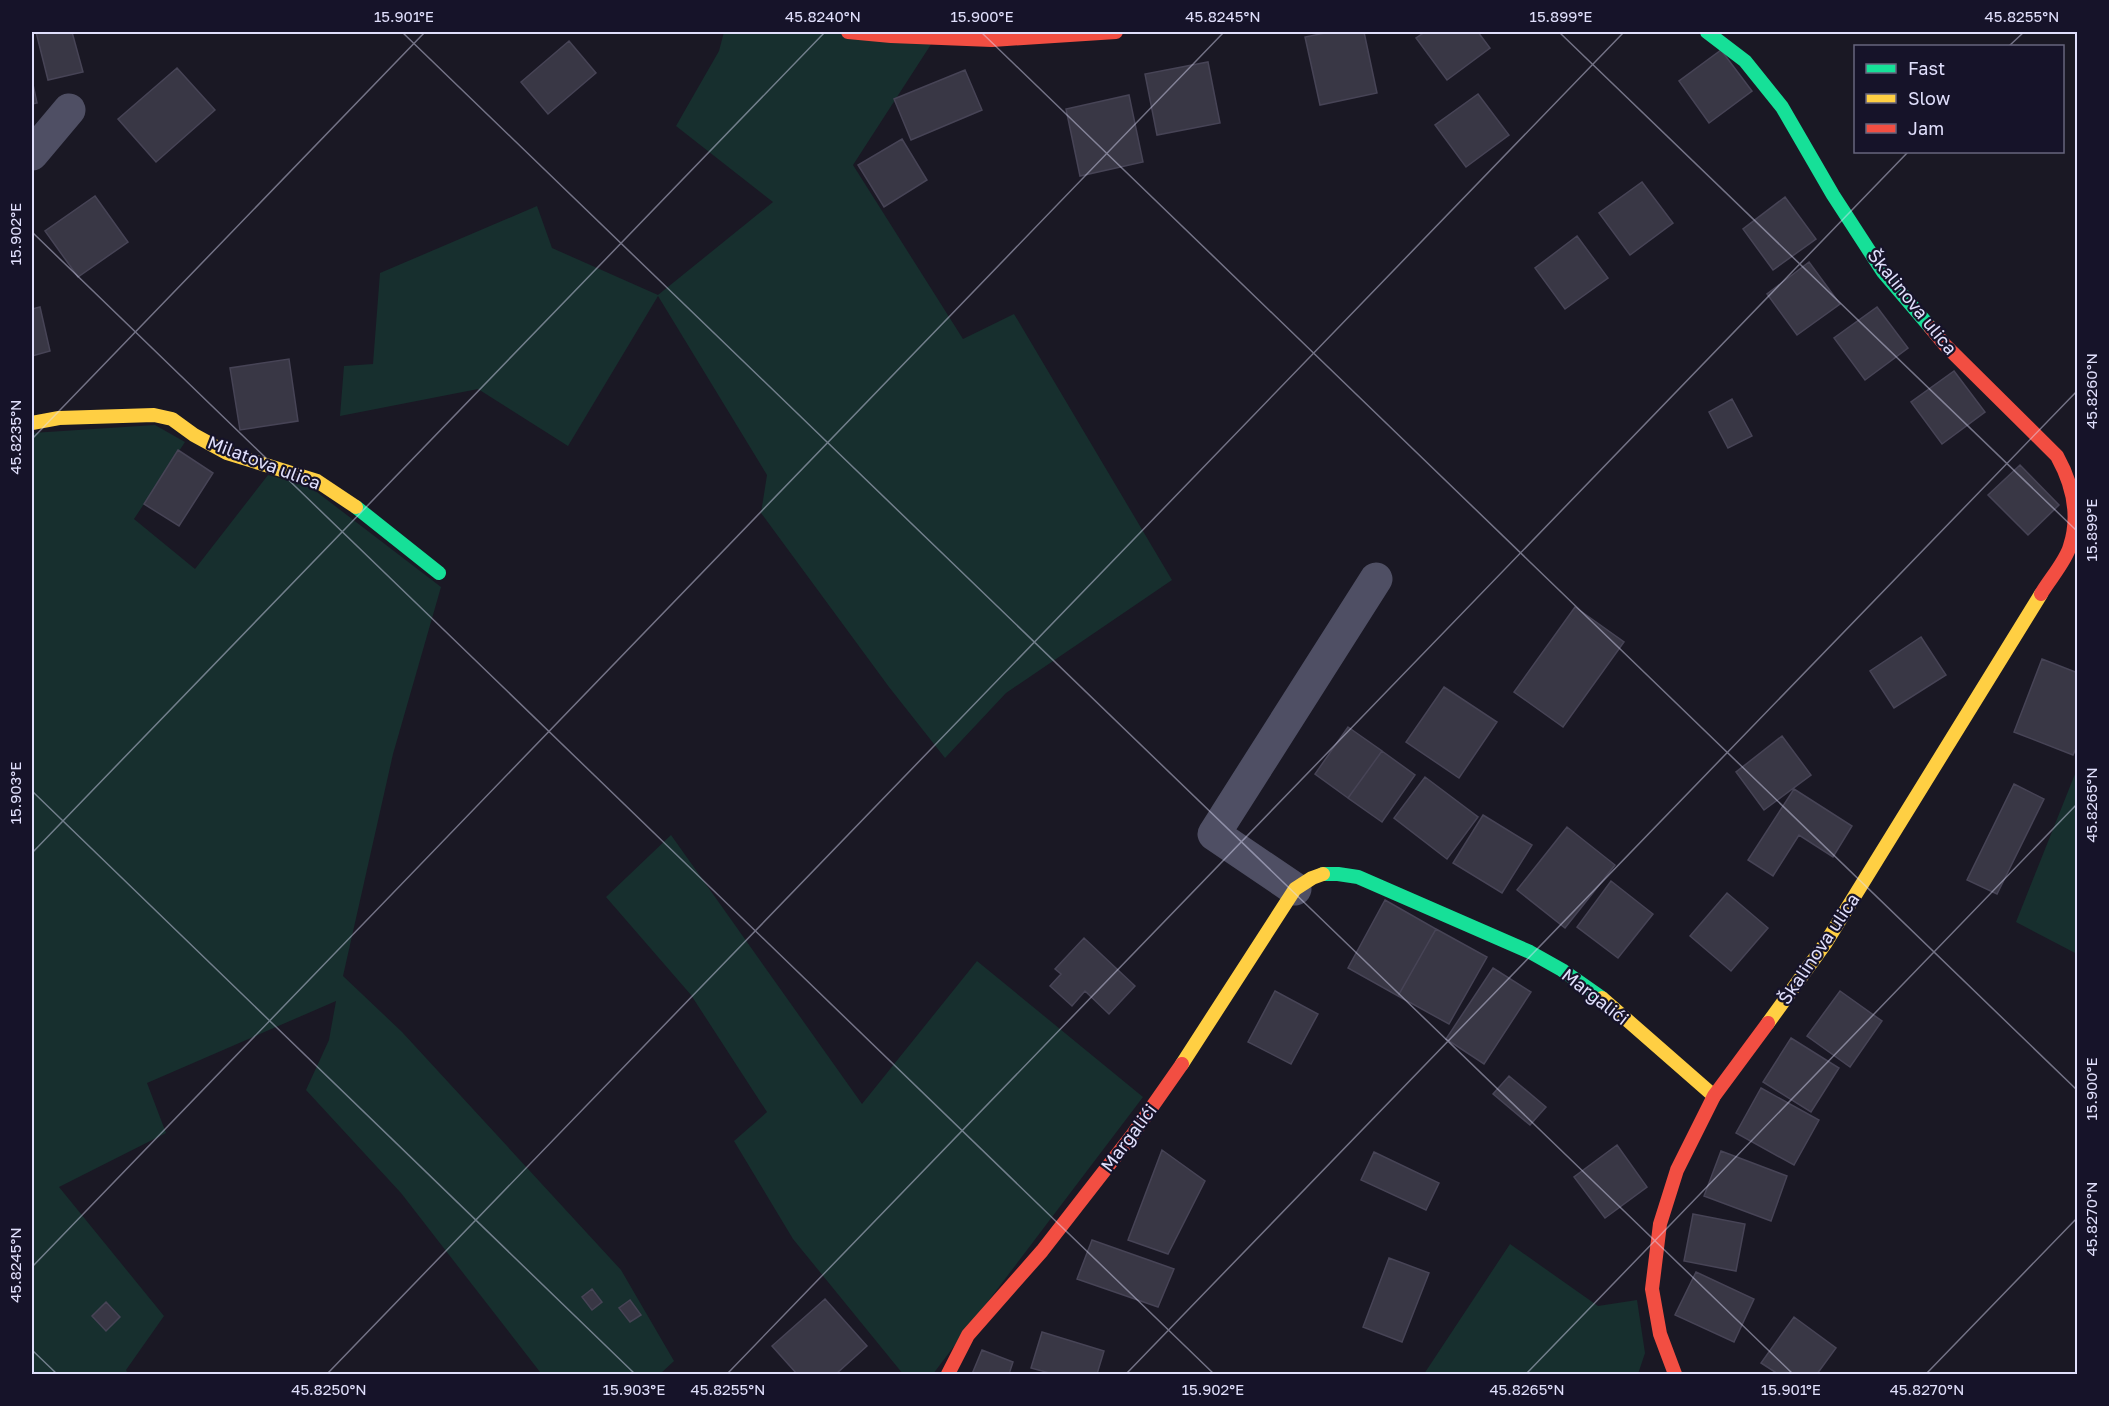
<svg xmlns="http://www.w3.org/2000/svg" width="2109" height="1406" viewBox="0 0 2109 1406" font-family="'Golos Text',sans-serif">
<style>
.green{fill:#172f2e}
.building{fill:#393745;stroke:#474456;stroke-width:1.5}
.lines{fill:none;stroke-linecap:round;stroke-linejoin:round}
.street{stroke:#4f4f64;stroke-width:33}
.fast{stroke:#16e098;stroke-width:14}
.slow{stroke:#ffcf43;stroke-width:14}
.jam{stroke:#f24e42;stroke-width:14}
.ticks{fill:none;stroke:#e0dffc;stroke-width:1.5;stroke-opacity:0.45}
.labels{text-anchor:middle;stroke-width:4.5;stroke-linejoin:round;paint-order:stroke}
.street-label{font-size:18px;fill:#e0dffc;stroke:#161329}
.neatline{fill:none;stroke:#e0dffc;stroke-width:2}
.ticks-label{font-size:15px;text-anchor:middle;fill:#e0dffc}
</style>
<rect width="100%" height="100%" fill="#1a1824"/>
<path class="green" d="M724 32H939L853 165 963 339 1014 314 1172 580 1006 693 945 758 889 687 761 513 767 475 658 296 568 446 478 389 340 416 344 366 373 364 380 273 537 206 552 248 658 295 773 202 676 126 719 51Z
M155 425 185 442 134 519 195 569 268 475 309 486 441 587 393 754 343 976 402 1032 621 1270 674 1361 660 1374H537L540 1372 401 1193 306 1090 329 1040 336 1001 147 1083 166 1133 59 1187 164 1316 126 1370 128 1374H32V433Z
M2077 769V954L2016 922Z
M671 835 862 1104 977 961 1143 1097 933 1374H903L793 1239 734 1141 767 1112 691 995 606 897Z
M1510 1244 1598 1306 1637 1300 1645 1353 1638 1374H1424Z"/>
<path class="building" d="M36 32H72L83 72 48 80Z
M1330 32H1364L1377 93 1320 105 1305 37Z
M1425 32H1478L1490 48 1447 80 1416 38Z
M569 41 596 73 548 114 521 82Z
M1721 50 1752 91 1709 123 1679 81Z
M1208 62 1220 123 1157 135 1145 74Z
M177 68 215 110 156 162 118 119Z
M965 70 982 110 911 140 894 99Z
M32 80 37 103 32 104Z
M1478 94 1509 135 1466 167 1435 125Z
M1129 95 1143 162 1080 176 1066 109Z
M902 139 927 180 884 207 858 165Z
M1642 182 1673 223 1630 255 1599 213Z
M95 196 128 242 78 277 45 231Z
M1785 197 1816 239 1773 270 1743 229Z
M1577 236 1608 278 1565 309 1535 268Z
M1809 262 1840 304 1797 335 1767 294Z
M40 307 50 351 32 356V309Z
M1877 307 1908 348 1865 380 1834 338Z
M289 359 298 421 240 430 230 368Z
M1954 371 1985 412 1942 444 1911 402Z
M1732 399 1752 436 1728 448 1709 412Z
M178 450 213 473 179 526 144 504Z
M2020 465 2059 505 2028 535 1988 495Z
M1575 607 1624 642 1563 727 1514 692Z
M1921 637 1946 675 1894 708 1870 671Z
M2042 659 2078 673V744L2073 755 2014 732Z
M1444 687 1497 722 1459 778 1406 742Z
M1348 727 1382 751 1348 798 1315 774Z
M1782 736 1811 775 1764 810 1736 772Z
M1382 751 1415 775 1382 822 1348 798Z
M1425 777 1478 817 1447 859 1394 818Z
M2014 784 2044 799 1997 894 1967 880Z
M1794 789 1852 826 1833 857 1799 835 1773 876 1748 860Z
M1483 815 1532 845 1502 893 1453 863Z
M1567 827 1615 865 1565 928 1517 890Z
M1611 881 1653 914 1618 958 1577 927Z
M1727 893 1768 928 1731 971 1690 936Z
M1385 900 1436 929 1398 996 1348 968Z
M1436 929 1487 957 1449 1024 1398 996Z
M1084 938 1135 986 1109 1014 1085 991 1072 1006 1050 986 1061 974 1055 969Z
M1493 968 1531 992 1484 1064 1446 1039Z
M1275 991 1318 1014 1291 1064 1248 1042Z
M1840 991 1882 1021 1850 1067 1807 1036Z
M1791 1038 1839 1068 1811 1112 1763 1082Z
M1509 1076 1546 1107 1530 1125 1493 1094Z
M1761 1088 1819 1120 1794 1165 1736 1133Z
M1617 1145 1647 1187 1605 1218 1574 1177Z
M1162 1150 1205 1181 1168 1254 1128 1240Z
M1721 1151 1787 1176 1771 1221 1704 1196Z
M1374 1152 1439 1183 1426 1210 1361 1180Z
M1693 1214 1745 1224 1736 1271 1684 1261Z
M1092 1240 1174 1269 1158 1307 1077 1279Z
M1389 1258 1429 1273 1402 1342 1363 1327Z
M1696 1272 1754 1299 1734 1342 1675 1315Z
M592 1289 602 1302 592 1310 582 1297Z
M825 1299 867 1346 836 1374H797L772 1346Z
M630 1300 641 1315 630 1322 619 1308Z
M106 1302 120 1317 106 1331 92 1316Z
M1794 1317 1836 1348 1817 1374H1778L1761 1363Z
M1042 1332 1104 1351 1097 1374H1053L1031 1368Z
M982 1350 1013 1362 1009 1374H972Z"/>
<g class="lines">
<path class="street" d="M32 154 69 110
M1295 889 1214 834 1376 579"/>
<path class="fast" d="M1707 32 1745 61 1782 107 1833 195 1883 272 1930 327
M356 507 439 573
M1323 874H1338L1358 877 1530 952 1562 970 1602 998"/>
<path class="slow" d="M32 423 59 418 154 415 172 419 194 435 227 453 317 481 356 507
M1602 998 1714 1096
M1768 1023 1825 944 2041 594
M1182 1064 1295 889 1312 878 1323 874"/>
<path class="jam" d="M848 32 891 36 992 40 1116 32
M1930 327 1945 345 2057 456C2072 483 2080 515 2070 546 2066 561 2049 580 2041 594
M948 1374 968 1335 1042 1251 1133 1134 1182 1064
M1675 1374 1660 1334 1652 1289 1660 1224 1677 1170 1714 1096 1768 1023"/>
</g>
<path class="ticks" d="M402 32 1793 1374M981 32 2078 1091M1559 32 2078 532M2009 46 2024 32M32 232 1214 1374M32 439 425 32M32 791 635 1374M32 853 825 32M32 1267 1224 32M32 1350 57 1374M327 1374 1624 32M727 1374 1908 152M1126 1374 2078 390M1526 1374 2078 803M1926 1374 2078 1217"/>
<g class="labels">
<g class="street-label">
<text transform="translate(1912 302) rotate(51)" y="6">Škalinova ulica</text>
<text transform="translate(264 463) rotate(21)" y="6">Milatova ulica</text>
<text transform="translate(1819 949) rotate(-56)" y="6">Škalinova ulica</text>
<text transform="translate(1595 997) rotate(38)" y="6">Margalići</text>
<text transform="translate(1129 1138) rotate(-53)" y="6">Margalići</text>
</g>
</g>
<rect width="2109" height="1406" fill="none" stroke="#161329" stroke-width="66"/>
<rect x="1854" y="45" width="210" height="108" fill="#161329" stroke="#67657d" stroke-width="1.5"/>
<rect x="1866" y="64" width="30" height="9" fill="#16e098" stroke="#67657d" stroke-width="1.5"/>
<text x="1908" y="75" font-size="18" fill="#e0dffc">Fast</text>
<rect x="1866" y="94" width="30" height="9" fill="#ffcf43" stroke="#67657d" stroke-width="1.5"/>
<text x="1908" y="105" font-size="18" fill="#e0dffc">Slow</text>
<rect x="1866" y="124" width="30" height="9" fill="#f24e42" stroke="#67657d" stroke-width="1.5"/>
<text x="1908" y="135" font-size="18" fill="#e0dffc">Jam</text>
<rect x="33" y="33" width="2043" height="1340" class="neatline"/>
<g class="ticks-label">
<text x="404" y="22">15.901°E</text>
<text x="823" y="22">45.8240°N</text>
<text x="982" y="22">15.900°E</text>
<text x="1223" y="22">45.8245°N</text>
<text x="1561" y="22">15.899°E</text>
<text x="2022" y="22">45.8255°N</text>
<text transform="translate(16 234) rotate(-90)" y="5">15.902°E</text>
<text transform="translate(2092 391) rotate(-90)" y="5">45.8260°N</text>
<text transform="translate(16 437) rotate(-90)" y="5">45.8235°N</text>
<text transform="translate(2092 530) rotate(-90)" y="5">15.899°E</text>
<text transform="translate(16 793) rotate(-90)" y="5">15.903°E</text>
<text transform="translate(2092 805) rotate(-90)" y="5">45.8265°N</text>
<text transform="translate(2092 1089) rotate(-90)" y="5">15.900°E</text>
<text transform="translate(2092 1219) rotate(-90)" y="5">45.8270°N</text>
<text transform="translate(16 1265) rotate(-90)" y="5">45.8245°N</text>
<text x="329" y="1395">45.8250°N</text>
<text x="634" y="1395">15.903°E</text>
<text x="728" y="1395">45.8255°N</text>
<text x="1213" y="1395">15.902°E</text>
<text x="1527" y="1395">45.8265°N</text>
<text x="1791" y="1395">15.901°E</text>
<text x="1927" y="1395">45.8270°N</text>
</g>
</svg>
